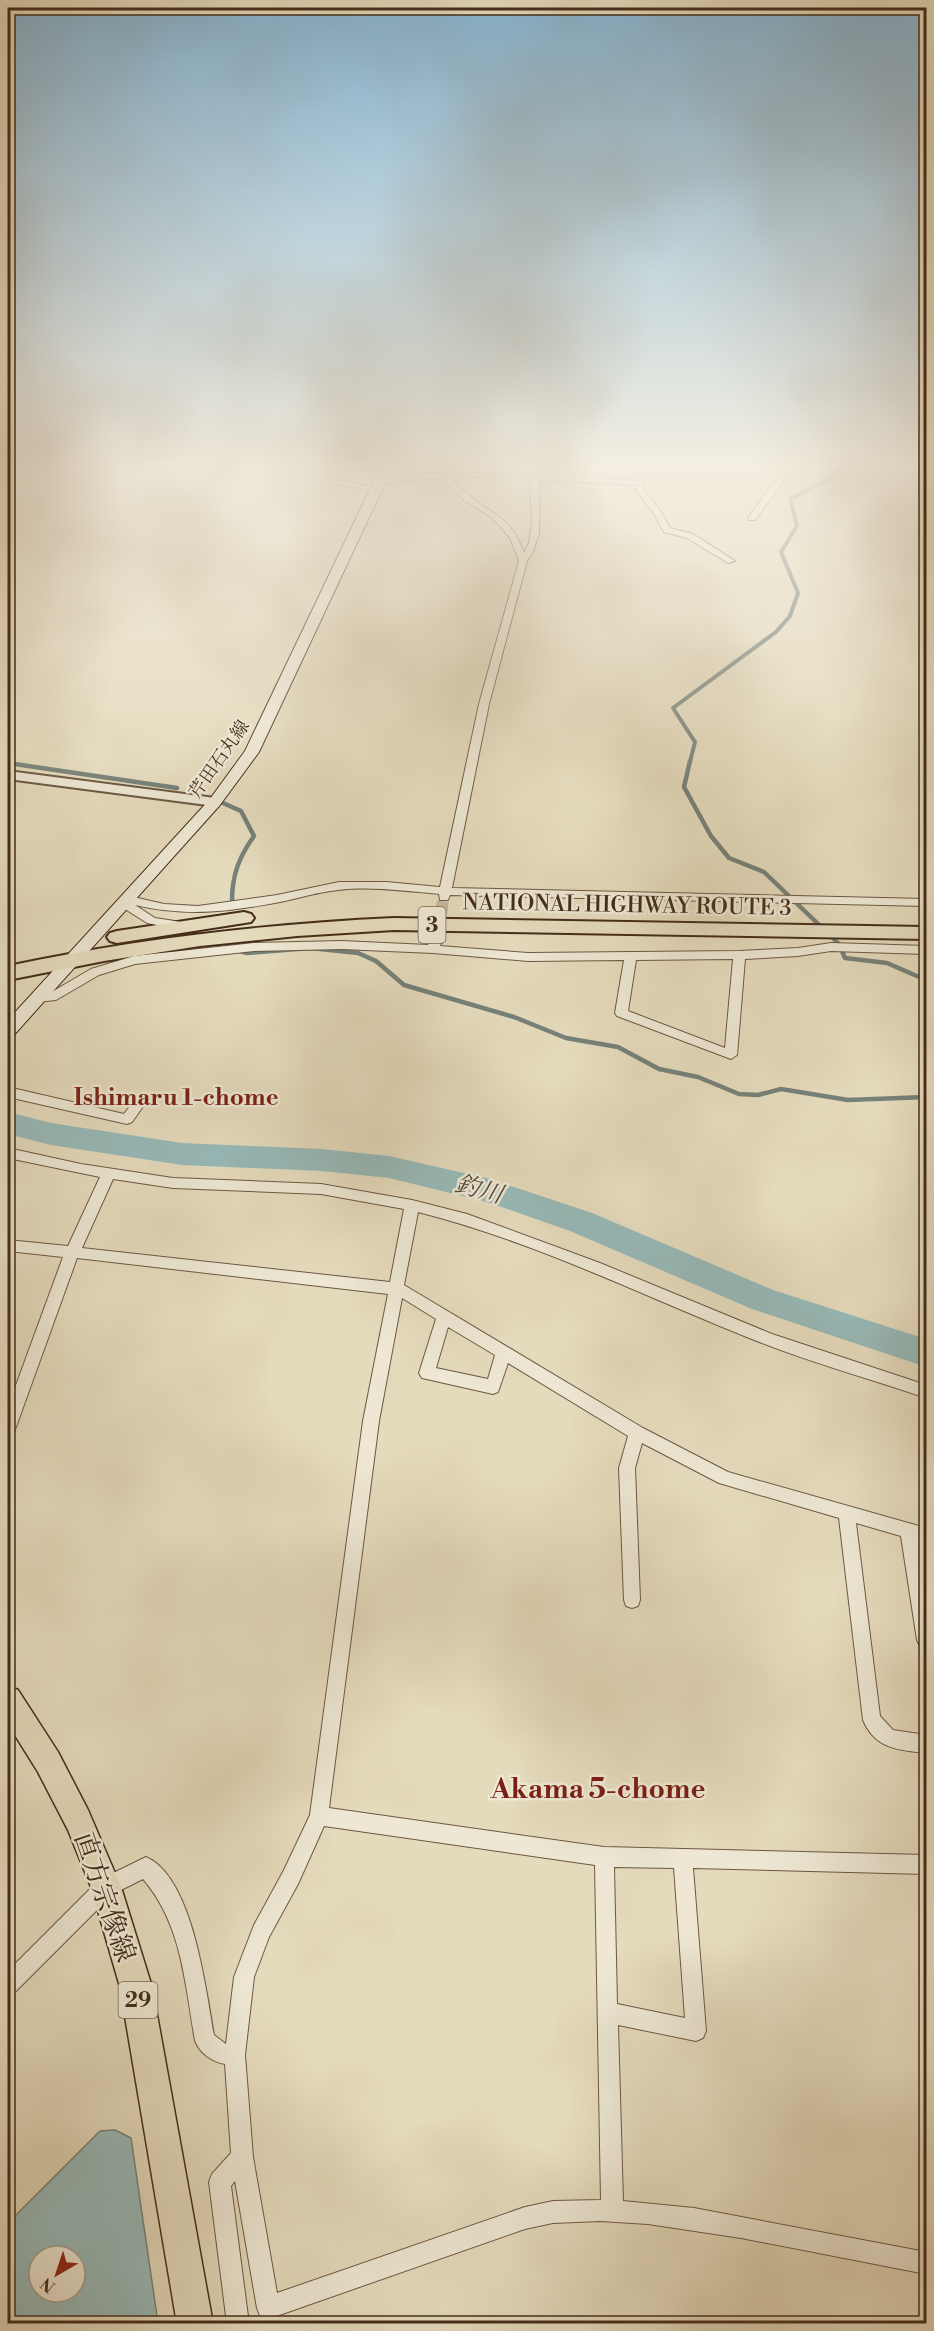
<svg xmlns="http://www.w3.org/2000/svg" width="934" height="2331" viewBox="0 0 934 2331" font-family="'Libre Bodoni','Noto Serif JP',serif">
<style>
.water{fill:#97b9b8;stroke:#768179;stroke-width:1.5;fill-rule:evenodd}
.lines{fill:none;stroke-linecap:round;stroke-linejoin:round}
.stream-far1{stroke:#768179;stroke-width:4}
.stream{stroke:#768179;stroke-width:4.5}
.river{fill:#97b9b8;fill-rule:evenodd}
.minor-tunnel{stroke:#c4b79c;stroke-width:12;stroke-dasharray:12 6;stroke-linecap:butt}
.minor-casing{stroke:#6c5842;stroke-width:2}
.tertiary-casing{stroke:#6c5842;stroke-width:4}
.secondary-casing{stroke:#442d1a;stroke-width:2}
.primary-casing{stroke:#442d1a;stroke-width:3}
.trunk-casing{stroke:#442d1a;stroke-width:4}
.minor{fill:#ede7d3;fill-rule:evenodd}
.tertiary{fill:#ede7d3;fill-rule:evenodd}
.secondary{fill:#ede7d3;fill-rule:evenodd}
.primary{fill:#e4dabc;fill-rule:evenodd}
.trunk{fill:#e4dabc;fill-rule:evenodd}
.labels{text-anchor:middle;stroke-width:5;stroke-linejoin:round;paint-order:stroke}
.far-street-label{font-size:18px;fill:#442d1a;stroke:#ede7d3}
.shield{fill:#ede7d3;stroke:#776552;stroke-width:1.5}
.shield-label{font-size:21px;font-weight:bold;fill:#442d1a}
.street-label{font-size:22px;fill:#442d1a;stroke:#ede7d3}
.neighbourhood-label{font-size:24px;font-weight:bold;fill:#7a1f14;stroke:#ede7d3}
.water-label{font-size:24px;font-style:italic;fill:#55493a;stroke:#ede7d3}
.near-street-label{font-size:27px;fill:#442d1a;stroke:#ede7d3}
.near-neighbourhood-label{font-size:28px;font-weight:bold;fill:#7a1f14;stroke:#ede7d3}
</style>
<rect width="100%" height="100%" fill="#e4dabc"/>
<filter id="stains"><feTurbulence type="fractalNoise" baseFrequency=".00333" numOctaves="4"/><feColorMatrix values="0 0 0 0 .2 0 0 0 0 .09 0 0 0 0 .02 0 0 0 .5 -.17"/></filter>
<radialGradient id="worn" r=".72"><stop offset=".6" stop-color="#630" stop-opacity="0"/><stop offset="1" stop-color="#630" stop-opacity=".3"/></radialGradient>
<path class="water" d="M115 2130 131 2138 158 2323H8V2223L100 2131ZM39 2256H75V2292H39Z"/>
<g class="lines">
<path class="stream-far1" d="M690 762 695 742 673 708 776 632 790 616 798 593 781 552 797 526 790 499 829 479 848 462"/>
<path class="stream" d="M690 761 684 787 711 836 729 858 764 872 839 944 845 958 887 963 926 980
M8 763 177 788
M223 803 241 811 254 836C239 857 232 875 232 901
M240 951 247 953 310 948 358 953 376 961 404 985 514 1017 566 1038 618 1047 659 1069 698 1077 739 1094 758 1095 781 1089 848 1100 926 1097"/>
<path class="river" d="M8 1112 51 1123 182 1143 322 1149 389 1156 490 1179 592 1213 773 1290 926 1339V1367L752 1309 570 1231 487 1202 389 1178 322 1171 182 1165 51 1145 8 1134Z"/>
<path class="minor-tunnel" d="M439 931 443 900"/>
<g class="minor-casing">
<path id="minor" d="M335 462H343L336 478 338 480 381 489 377 491 333 484 328 479Z
M442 462H450L448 472 535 475 545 462H553L543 475 644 481V490L662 513 670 528 693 534 735 561 728 563 687 538 664 532 654 514 636 490 637 485 540 480 539 533 533 552 527 561 489 704 452 888 926 899V906L450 895 448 900H440L439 894C406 891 371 886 338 890 319 892 299 898 280 902 228 912 187 917 135 905L155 918 181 922 183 925 181 928 177 929 147 923 125 909 123 900 129 896 164 904 198 906 277 895 339 882H386L440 887 479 704 519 561 510 538 500 526 491 517 465 501 442 478 380 483 376 481 380 479 440 473ZM477 476 532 479 530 482 532 523 529 543 524 553C511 519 499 518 472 498 464 492 457 484 451 477Z
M797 462H805L784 480 755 520H749L748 518 778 476Z
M439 927 445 931 440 946 528 953 739 951 798 948 831 943 926 946V954L831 951 798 956 745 959 737 1055 731 1059 617 1016 615 1013 624 960 528 961 433 953 342 949 254 951 135 964 99 975 56 1000 37 1002 31 998 37 994 50 993 91 969 134 956 254 943 342 941 428 945 433 931ZM733 959 725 1048 628 1011 636 960Z
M8 1087 124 1114 136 1098H146L147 1101 132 1122 127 1124 8 1097Z
M8 1148 81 1164 173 1178 321 1184 412 1200 467 1214 600 1263 772 1334 926 1385V1398C871 1379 815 1364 762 1343 647 1298 537 1242 418 1212L404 1285 643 1428 728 1472 926 1528V1542L919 1540 926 1590V1648L920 1646 917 1640 901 1536 856 1523 880 1716 893 1730 926 1735V1753C899 1750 875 1749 863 1720L839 1518 719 1483 642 1443 635 1468 640 1600 638 1606 632 1608 626 1606 624 1600 619 1468 628 1436 508 1363 498 1392 493 1394 422 1378 419 1373 436 1319 402 1298 379 1421 329 1808 604 1847 926 1855V1874L693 1868 706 2031 703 2038 696 2041 618 2025 623 2201 694 2208 926 2252V2274L741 2238 648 2224 600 2221 553 2223 525 2229 268 2319 260 2316 257 2308 235 2181 231 2186 249 2324H227L209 2182 212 2174 231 2153 225 2064C212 2062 200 2053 195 2041 185 1984 182 1924 143 1879L113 1894 15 1992 8 1995V1971L99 1880 146 1857C193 1877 206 1991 214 2035L226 2044 234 1977 254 1925 284 1870 310 1815 363 1421 388 1294 77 1258 16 1427 14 1432 8 1434V1407L63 1257 8 1251V1240L68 1246 100 1177 8 1158ZM113 1179 173 1188 321 1194 404 1209 390 1282 82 1248ZM448 1327 495 1355 488 1379 436 1368ZM324 1826 595 1865 601 2200 553 2201 525 2207 277 2293 253 2157 245 2055 254 1977 269 1937 298 1884ZM614 1867 674 1868 685 2018 617 2004Z"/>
</g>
<g class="tertiary-casing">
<path id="tertiary" d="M8 771 215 798 221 802 215 806 8 779Z"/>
</g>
<g class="secondary-casing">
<path id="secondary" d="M383 462H395L259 752 220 805 14 1035 8 1037V1020L210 799 245 751Z"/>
</g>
<g class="primary-casing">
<path id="primary" d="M8 1686 18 1690 58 1752 88 1810 121 1887 152 1987 213 2324H177L120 1987 91 1887 68 1830 38 1772 8 1724Z"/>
</g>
<g class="trunk-casing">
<path id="trunk" d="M244 912 251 914 254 918 251 922 117 943 110 941 107 937 110 933 117 931Z
M394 918 926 927V939L394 930 297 936 200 946 104 961 8 980V966C135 939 264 924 394 918Z"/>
</g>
<use href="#minor" class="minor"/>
<use href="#tertiary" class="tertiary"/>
<use href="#secondary" class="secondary"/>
<use href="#primary" class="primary"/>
<use href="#trunk" class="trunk"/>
</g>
<linearGradient id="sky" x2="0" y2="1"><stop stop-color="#87b6d5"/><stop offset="0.59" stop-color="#f3eee1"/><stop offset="1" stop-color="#f3eee1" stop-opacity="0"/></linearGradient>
<rect width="934" height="788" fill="url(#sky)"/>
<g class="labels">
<g class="far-street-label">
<text transform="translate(219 759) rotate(-55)" y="6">芹田石丸線</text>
</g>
<g class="shield">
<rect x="418.5" y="907" width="27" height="36" rx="4.5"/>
<rect x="118.5" y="1982" width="39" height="36" rx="4.5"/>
</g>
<g class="shield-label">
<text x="432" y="932">3</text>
<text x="138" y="2007">29</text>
</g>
<g class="street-label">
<text transform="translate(627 904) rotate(1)" y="8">NATIONAL HIGHWAY ROUTE 3</text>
</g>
<g class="neighbourhood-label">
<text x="176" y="1105">Ishimaru 1-chome</text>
</g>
<g class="water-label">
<text transform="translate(479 1189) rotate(15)" y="8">釣川</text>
</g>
<g class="near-street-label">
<text transform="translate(105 1897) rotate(71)" y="9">直方宗像線</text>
</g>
<g class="near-neighbourhood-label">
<text x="598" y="1798">Akama 5-chome</text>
</g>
</g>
<rect width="934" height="2331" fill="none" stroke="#e4dabc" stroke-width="30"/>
<rect x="9" y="9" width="916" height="2313" fill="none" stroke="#442d1a" stroke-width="3"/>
<rect x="15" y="15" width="904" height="2301" fill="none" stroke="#442d1a" stroke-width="1.5"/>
<g transform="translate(57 2274) rotate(219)"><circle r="28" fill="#ede7d3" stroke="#a99d89" stroke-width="1.5"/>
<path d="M0-4.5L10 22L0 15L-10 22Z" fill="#8f2418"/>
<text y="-9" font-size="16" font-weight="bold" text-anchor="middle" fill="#442d1a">N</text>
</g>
<rect width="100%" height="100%" filter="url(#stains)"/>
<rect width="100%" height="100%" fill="url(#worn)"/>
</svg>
